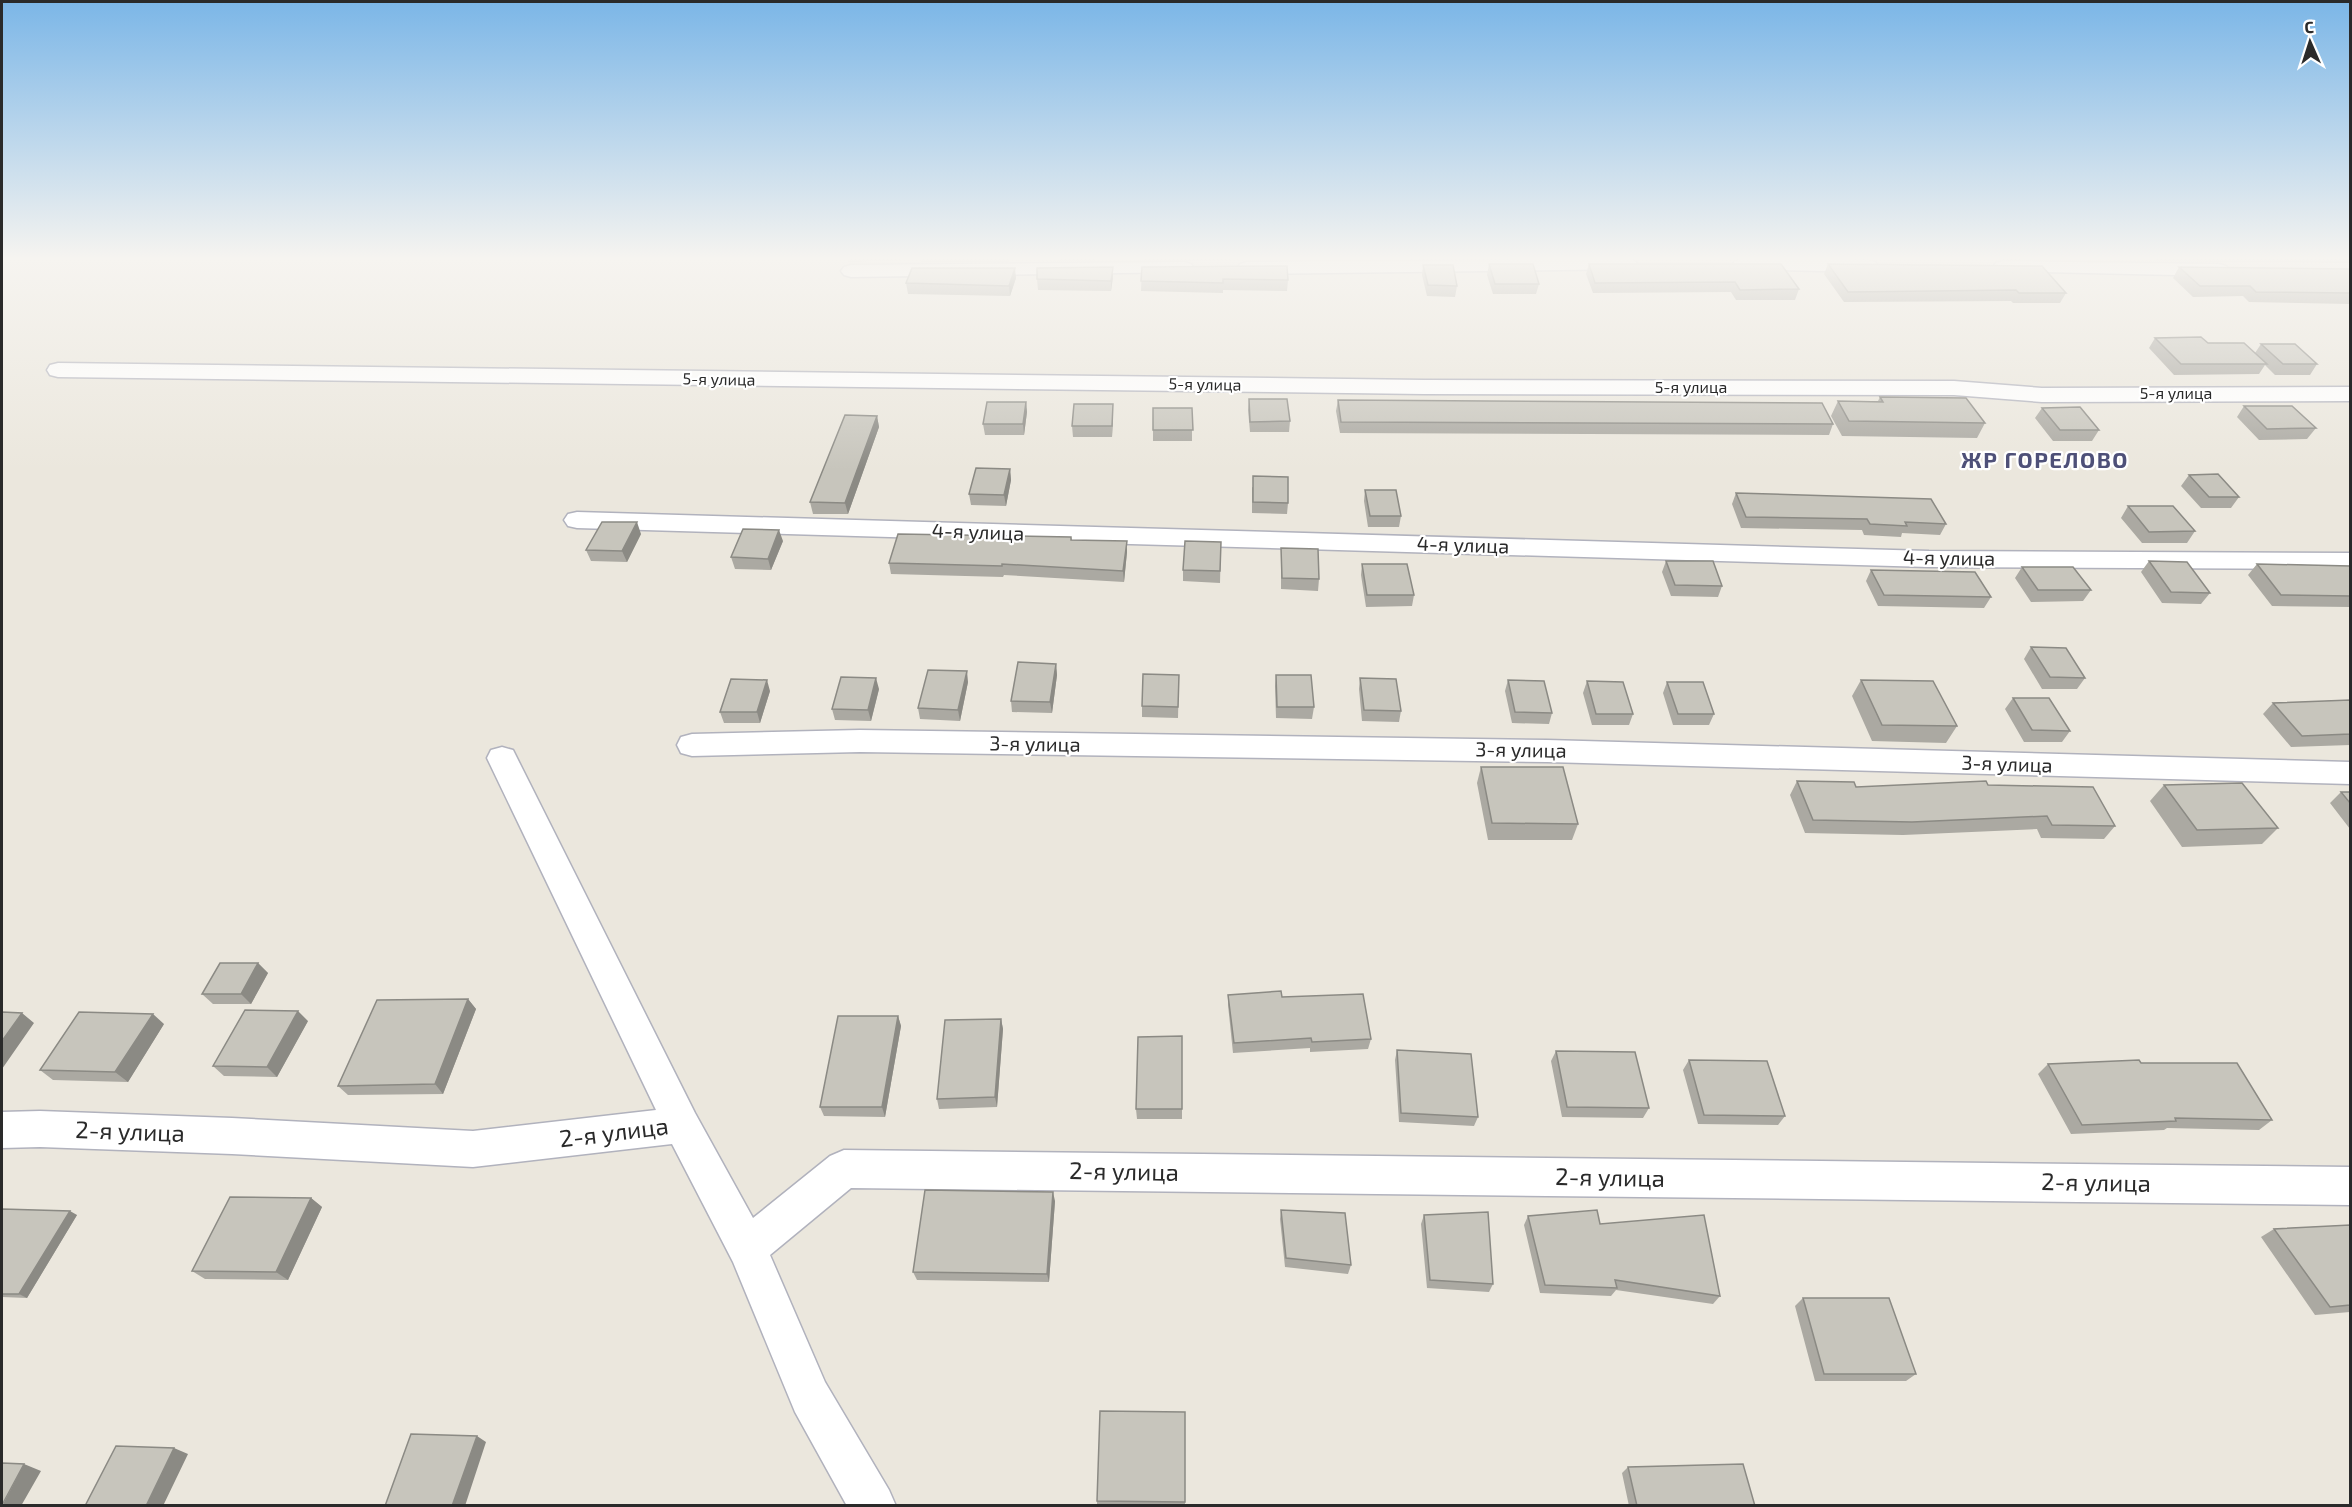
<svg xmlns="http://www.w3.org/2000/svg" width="2352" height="1507" viewBox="0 0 2352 1507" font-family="'Exo 2',sans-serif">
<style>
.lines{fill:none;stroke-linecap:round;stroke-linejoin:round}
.minor-casing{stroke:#b1b2bd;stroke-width:3}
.minor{fill:#fff;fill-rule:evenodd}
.wall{fill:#aba9a2}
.shaded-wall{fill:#8b8a84}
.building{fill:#c7c5bc;stroke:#8b8a84;stroke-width:1.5}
.labels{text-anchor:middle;stroke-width:4.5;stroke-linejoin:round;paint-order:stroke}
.far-street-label{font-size:16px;fill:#2a2a2a;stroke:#fff}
.street-label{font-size:20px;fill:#2a2a2a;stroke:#fff}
.far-district-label{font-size:22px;font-weight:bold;letter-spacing:1.5px;fill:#4e5078;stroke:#fff}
.near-street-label{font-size:24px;fill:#2a2a2a;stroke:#fff}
</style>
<rect width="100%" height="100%" fill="#ebe7dd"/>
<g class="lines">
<g class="minor-casing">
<path id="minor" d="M1629 259 1635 261 1638 265 1635 269 1247 274 1240 272 1237 268 1240 264 1247 262Z
M1741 259 1868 260 1875 262 1878 266 1875 270 1868 272 1735 269 1732 265 1735 261Z
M2003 261 2219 264 2226 266 2229 270 2226 274 2219 276 1996 271 1993 267 1996 263Z
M1184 262 1191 264 1194 268 1191 272 851 277 844 275 841 271 844 267 851 265Z
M58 363 1424 380 1954 381 2042 388 2350 387V401L2042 402 1954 395 1424 394 58 377 50 375 47 370 50 365Z
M577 512 1929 551 2350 553V569L1929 567 577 528 568 526 564 520 568 514Z
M860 730 1547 740 2350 762V784L1547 762 860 752 692 756 681 753 677 745 681 737 692 734Z
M502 747 513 750 517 758 695 1113 753 1218 830 1156 844 1150 2350 1167V1205L851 1188 770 1255 825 1382 889 1490 896 1506H847L795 1412 733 1262 672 1144 473 1167 232 1154 40 1147 2 1148V1112L40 1111 232 1118 473 1131 656 1110 487 758 491 750Z"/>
</g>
<use href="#minor" class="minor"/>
</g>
<path class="wall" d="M848 259H919L848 262Z
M921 259H1010L1009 262H921Z
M1060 259H1096L1095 261H1060Z
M1142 259H1285L1142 261Z
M1959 259H2020V260Z
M2153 259H2350V263L2155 261Z
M1489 264 1539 284 1536 294H1493L1487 275Z
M1589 264 1799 289 1795 300H1736L1731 292 1593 293 1586 274Z
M1828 264 2066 293 2060 303H2013L2011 301 1844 302 1824 274Z
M1423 265 1457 286 1455 297 1427 296 1422 275Z
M1113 267V277L1111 291 1038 290 1037 279Z
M1142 267 1288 280 1287 291 1223 290V293L1141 291Z
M2179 267 2350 269V304L2249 302 2243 296 2193 297 2173 278Z
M1016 278 1010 296 908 294 906 283Z
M2155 338 2208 343 2255 353 2261 344 2317 364 2310 375H2275L2265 365 2259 374 2174 375 2149 348Z
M1880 397 1985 423 1977 438 1842 436 1831 416 1838 401H1878Z
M1249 399 1290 421 1289 432H1250L1248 410Z
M1338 400 1833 424 1829 435 1340 433 1336 411Z
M1026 402 1027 412 1024 435H985L983 424Z
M1113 404 1112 437H1073L1072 426Z
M2244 406 2316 428 2307 439 2259 440 2237 417Z
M1153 408H1192V441H1153Z
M2042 408 2099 430 2092 441H2053L2035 418Z
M877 416 879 427 848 514H813L810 502Z
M1010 469 1011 480 1006 506 971 505 969 494Z
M2189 475 2239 497 2231 508H2201L2181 486Z
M1252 487 1288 503 1287 514 1252 513Z
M1365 490 1401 516 1399 527H1368L1364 501Z
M1736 493 1946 524 1940 535 1902 533 1901 537 1864 535 1862 530 1741 528 1732 504Z
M2128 506 2195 531 2187 543H2142L2121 518Z
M641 534 627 562 591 561 586 550Z
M1071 537 1072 540 1127 552 1124 582 1004 575 1003 577 891 574 889 563Z
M783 541 771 570 735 569 731 557Z
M1221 542 1220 583 1183 581V570Z
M1281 548 1319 579 1318 591 1281 589Z
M1666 561 1722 586 1718 597 1671 596 1662 572Z
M2149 561 2210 593 2201 604 2162 603 2141 572Z
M1362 564 1414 595 1412 606 1366 607 1361 575Z
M2257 564 2350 566V607L2272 606 2248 575Z
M2022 567 2091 590 2083 601 2031 602 2015 578Z
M1871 570 1991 597 1984 608 1878 606 1866 581Z
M2031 647 2085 678 2077 689H2042L2024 659Z
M1056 664 1057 675 1052 713 1012 712 1011 701Z
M1179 675 1178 718 1142 717V706Z
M1276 675 1314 707 1312 719 1276 718 1275 686Z
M1360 678 1401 711 1399 722 1362 721 1359 689Z
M1508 680 1552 713 1549 724 1512 723 1505 691Z
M1861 680 1957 726 1946 743 1872 741 1852 696Z
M1587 681 1633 714 1629 725H1592L1583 693Z
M968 682 960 721 920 719 918 708Z
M1667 682 1714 714 1709 725H1673L1663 693Z
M879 689 871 721 835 720 832 709Z
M770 691 760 723H724L720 712Z
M2013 698 2070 731 2062 742H2024L2005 709Z
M2350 700V745L2291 747 2263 714 2273 703Z
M1481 767 1578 824 1572 840H1488L1477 783Z
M1797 781 1856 787 1988 785 2115 826 2104 839 2041 838 2037 829 1903 835 1805 833 1790 795Z
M2164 785 2278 828 2262 844 2182 847 2150 801Z
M2341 792H2350V829L2330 803Z
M258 963 268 973 251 1004H213L202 994Z
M1228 995 1371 1039 1368 1049 1310 1052V1048L1233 1053 1228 1005Z
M468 999 476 1009 443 1094 348 1095 338 1086Z
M898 1016 901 1026 885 1117 824 1116 820 1107Z
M1001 1019 1003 1029 997 1107 939 1109 937 1099Z
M308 1021 277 1077 224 1076 213 1066Z
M164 1024 128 1082 53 1080 40 1070Z
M1182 1036V1119H1137L1136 1109Z
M1397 1050 1478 1117 1474 1126 1399 1122 1395 1060Z
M1556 1051 1649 1108 1643 1118 1562 1117 1551 1061Z
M1689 1060 1785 1116 1778 1125 1698 1124 1683 1070Z
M2141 1063 2272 1120 2259 1130 2167 1128 2164 1130 2071 1134 2038 1074 2048 1064Z
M311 1198 322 1207 288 1280 205 1279 192 1271Z
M1055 1201 1049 1282 917 1280 913 1272Z
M2 1209 77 1215 27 1298 2 1297Z
M1281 1210 1351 1265 1348 1274 1285 1267 1280 1219Z
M1424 1215 1493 1284 1489 1292 1427 1288 1421 1224Z
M1528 1216 1600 1224 1720 1296 1713 1304 1616 1290 1611 1296 1540 1293 1524 1225Z
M2350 1225V1312L2315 1315 2261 1237 2274 1229Z
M1803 1298 1916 1374 1906 1381H1815L1795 1306Z
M1185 1412V1506H1097V1501Z
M1628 1467 1755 1506H1629L1622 1473Z"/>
<path class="shaded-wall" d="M1113 267V277L1111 291V281Z
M1015 268 1016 278 1010 296 1009 286Z
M1026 402 1027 412 1024 435 1023 424Z
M1113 404V415L1112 437V426Z
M877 416 879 427 848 514 845 503Z
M1010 469 1011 480 1006 506 1004 495Z
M637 522 641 534 627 562 622 551Z
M779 530 783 541 771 570 768 559Z
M1127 541V552L1124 582 1123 571Z
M1056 664 1057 675 1052 713 1050 702Z
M967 671 968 682 960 721 958 710Z
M876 678 879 689 871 721 868 710Z
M767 680 770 691 760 723 757 712Z
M258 963 268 973 251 1004 241 994Z
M468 999 476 1009 443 1094 435 1084Z
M298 1011 308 1021 277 1077 267 1067Z
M22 1013 34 1023 2 1069V1041Z
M153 1014 164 1024 128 1082 115 1072Z
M898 1016 901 1026 885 1117 882 1107Z
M1001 1019 1003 1029 997 1107 995 1097Z
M1053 1192 1055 1201 1049 1282 1047 1274Z
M311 1198 322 1207 288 1280 276 1272Z
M70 1211 77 1215 27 1298 19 1294Z
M477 1436 486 1442 465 1506H452Z
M174 1448 188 1454 163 1506H146Z
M24 1464 41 1471 21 1506H2Z"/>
<path class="building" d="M1489 264H1533L1539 284H1495Z
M1589 264H1781L1799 289 1740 290 1735 282 1595 283Z
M1828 264 2042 266 2066 293H2019L2016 290 1848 292Z
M1423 265H1453L1457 286 1428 285Z
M1287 266 1288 280 1223 279V283L1141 281 1142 267Z
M1113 267 1111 281 1037 279V268Z
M2179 267 2350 269V293L2256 292 2250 286H2200Z
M912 268H1015L1009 286 906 283Z
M2201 337 2208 343H2244L2267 364H2181L2155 338Z
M2261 344H2295L2317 364H2283Z
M1880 397 1966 398 1985 423 1849 421 1838 401 1883 402Z
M1249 399H1287L1290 421 1250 422Z
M1338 400 1822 403 1833 424 1341 422Z
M987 402H1026L1023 424H983Z
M1074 404H1113L1112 426H1072Z
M2244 406H2292L2316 428 2267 429Z
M2080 407 2099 430H2060L2042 408Z
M1153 408H1192L1193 430H1153Z
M845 415 877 416 845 503 810 502Z
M976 468 1010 469 1004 495 969 494Z
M2218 474 2239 497H2209L2189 475Z
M1253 476 1288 477V503L1253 502Z
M1365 490H1396L1401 516H1370Z
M1736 493 1931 499 1946 524 1905 522 1907 526 1870 524 1867 519 1746 517Z
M2128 506H2173L2195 531 2149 532Z
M602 522H637L622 551 586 550Z
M743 529 779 530 768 559 731 557Z
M898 534 1071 537V540L1127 541 1123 571 1002 564V566L889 563Z
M1185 541 1221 542 1220 571 1183 570Z
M1281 548 1318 549 1319 579 1282 578Z
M1666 561H1713L1722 586 1675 585Z
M2149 561 2187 562 2210 593 2171 592Z
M1362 564H1407L1414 595H1367Z
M2257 564 2350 566V596L2281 595Z
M2022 567H2073L2091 590H2038Z
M1871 570 1975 572 1991 597 1884 595Z
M2031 647 2066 648 2085 678 2050 677Z
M1018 662 1056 664 1050 702 1011 701Z
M928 670 967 671 958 710 918 708Z
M1143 674 1179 675 1178 707 1142 706Z
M1276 675H1311L1314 707H1277Z
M841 677 876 678 868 710 832 709Z
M1360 678 1396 679 1401 711 1364 710Z
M731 679 767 680 757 712H720Z
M1508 680 1544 681 1552 713 1515 712Z
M1861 680 1933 681 1957 726 1882 725Z
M1587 681 1623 682 1633 714H1596Z
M1667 682H1703L1714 714H1678Z
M2013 698H2049L2070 731 2032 730Z
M2350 700V734L2302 736 2273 703Z
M1481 767H1563L1578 824 1492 823Z
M1797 781 1854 782 1856 787 1986 781 1988 785 2093 787 2115 826 2052 825 2047 816 1912 822 1813 820Z
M2242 783 2278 828 2197 830 2164 785Z
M2341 792H2350V803Z
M220 963H258L241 994H202Z
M1281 991 1282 997 1363 994 1371 1039 1312 1042 1311 1038 1234 1043 1228 995Z
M468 999 435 1084 338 1086 377 1000Z
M245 1010 298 1011 267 1067 213 1066Z
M2 1012 22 1013 2 1041Z
M79 1012 153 1014 115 1072 40 1070Z
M838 1016H898L882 1107H820Z
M1001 1019 995 1097 937 1099 945 1020Z
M1182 1036V1109H1136L1138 1037Z
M1397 1050 1471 1054 1478 1117 1401 1113Z
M1556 1051 1635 1052 1649 1108 1567 1107Z
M1689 1060 1767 1061 1785 1116 1704 1115Z
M2139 1060 2141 1063H2237L2272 1120 2175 1118 2176 1121 2082 1125 2048 1064Z
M925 1190 1053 1192 1047 1274 913 1272Z
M230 1197 311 1198 276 1272 192 1271Z
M2 1209 70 1211 19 1294H2Z
M1281 1210 1345 1213 1351 1265 1286 1258Z
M1597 1210 1600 1224 1704 1215 1720 1296 1615 1280 1617 1288 1545 1285 1528 1216Z
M1488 1212 1493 1284 1430 1280 1424 1215Z
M2350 1225V1305L2330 1307 2274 1229Z
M1803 1298H1889L1916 1374H1824Z
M1100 1411 1185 1412V1502L1097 1501Z
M411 1434 477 1436 452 1506H385Z
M116 1446 174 1448 146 1506H85Z
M2 1463 24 1464 2 1505Z
M1743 1464 1755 1506H1637L1628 1467Z"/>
<linearGradient id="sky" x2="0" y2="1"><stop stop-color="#7bb6e7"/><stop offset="0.55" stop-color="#f6f4f0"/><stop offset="1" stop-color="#f6f4f0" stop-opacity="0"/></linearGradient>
<rect width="2352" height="470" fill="url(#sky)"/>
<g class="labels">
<g class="far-street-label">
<text transform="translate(719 379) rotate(1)" y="6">5-я улица</text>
<text transform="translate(1205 384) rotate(1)" y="6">5-я улица</text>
<text x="1691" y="393">5-я улица</text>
<text x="2176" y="399">5-я улица</text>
</g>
<g class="street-label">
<text transform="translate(978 532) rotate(2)" y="7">4-я улица</text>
<text transform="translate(1463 545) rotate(2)" y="7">4-я улица</text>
<text transform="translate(1949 558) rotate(1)" y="7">4-я улица</text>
<text transform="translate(1035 744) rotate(1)" y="7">3-я улица</text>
<text transform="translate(1521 750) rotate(1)" y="7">3-я улица</text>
<text transform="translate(2007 764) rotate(2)" y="7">3-я улица</text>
</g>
<g class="far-district-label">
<text x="2045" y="468">ЖР ГОРЕЛОВО</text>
</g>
<g class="near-street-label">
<text transform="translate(130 1132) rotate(2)" y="8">2-я улица</text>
<text transform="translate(614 1133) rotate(-7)" y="8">2-я улица</text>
<text transform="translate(1124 1172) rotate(1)" y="8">2-я улица</text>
<text transform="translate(1610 1178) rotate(1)" y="8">2-я улица</text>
<text transform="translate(2096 1183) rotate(1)" y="8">2-я улица</text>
</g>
</g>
<rect width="2352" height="1507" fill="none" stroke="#2a2a2a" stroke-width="6"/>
<g transform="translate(2310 42) rotate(357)" stroke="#ffffff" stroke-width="4.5" paint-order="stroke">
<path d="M0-4.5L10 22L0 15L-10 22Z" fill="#2a2a2a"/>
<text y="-9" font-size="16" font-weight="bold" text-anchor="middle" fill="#2a2a2a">С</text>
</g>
</svg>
